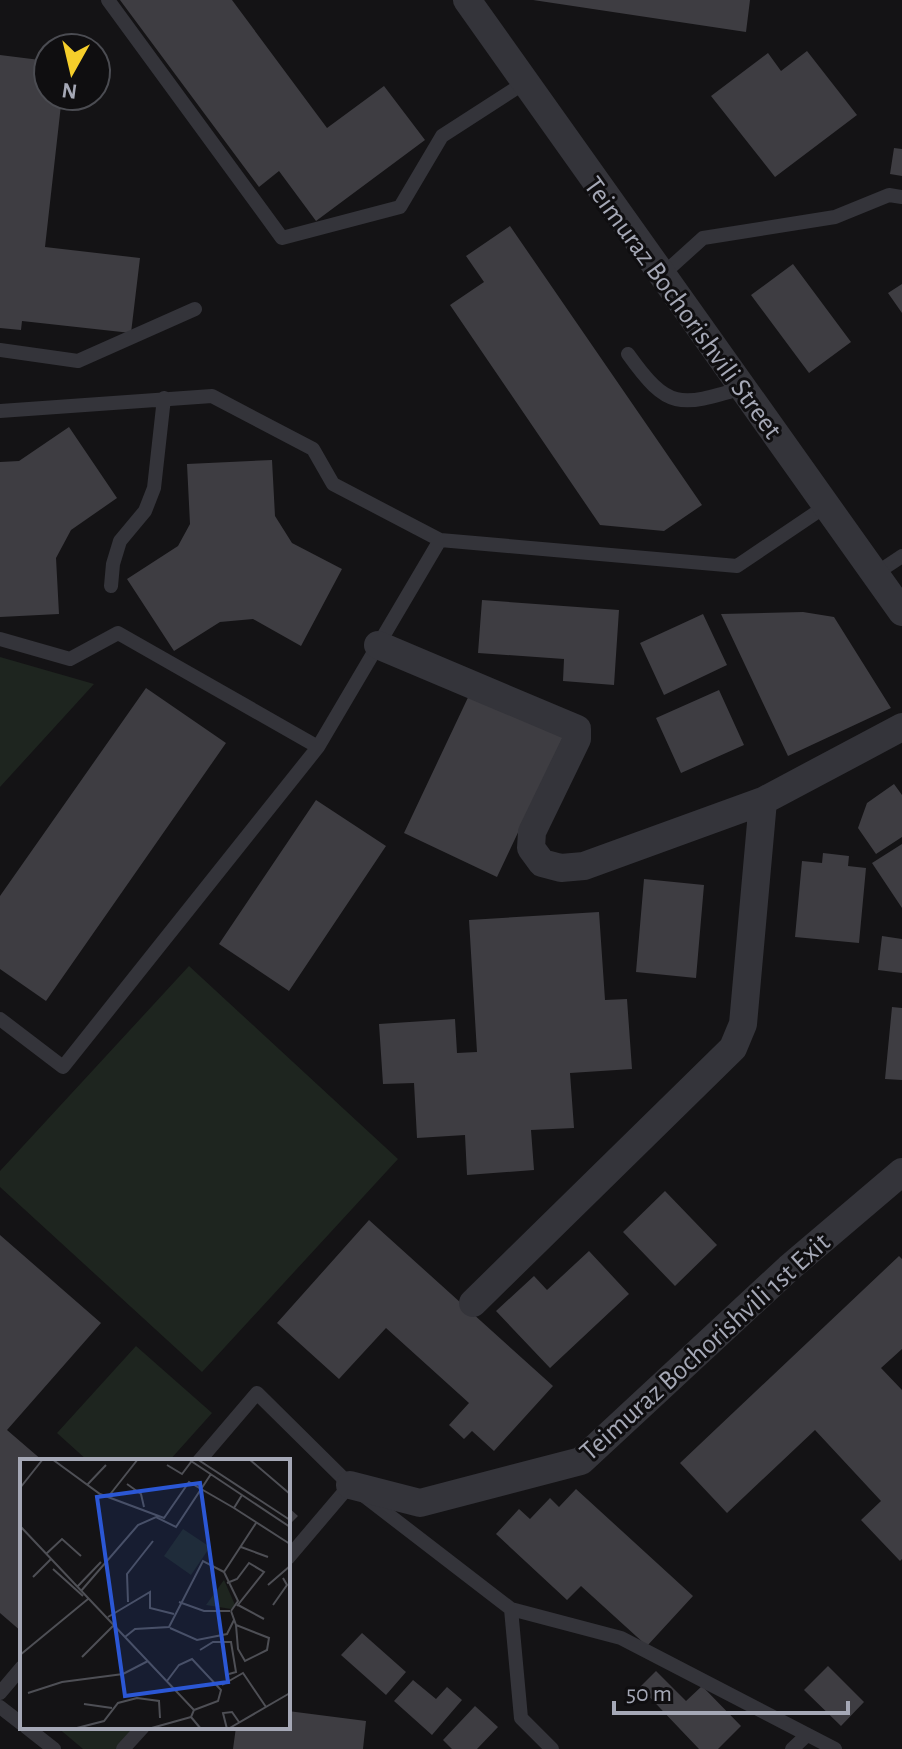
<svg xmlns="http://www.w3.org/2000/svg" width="902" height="1749" viewBox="0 0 902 1749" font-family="'Alegreya Sans',sans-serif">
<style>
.green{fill:#1e251f}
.building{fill:#3e3d42}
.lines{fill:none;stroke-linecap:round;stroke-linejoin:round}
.lane{stroke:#34343a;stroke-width:14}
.street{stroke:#34343a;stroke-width:28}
.labels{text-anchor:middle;stroke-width:6;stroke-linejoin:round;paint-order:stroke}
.street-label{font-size:28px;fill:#a5a8b6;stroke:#0f0e10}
.inset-road{fill:none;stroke:#4e4f55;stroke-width:2}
.view{fill:#2b57d5;fill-opacity:0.15;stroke:#2b57d5;stroke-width:4}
.inset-edge{fill:none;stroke:#a5a8b6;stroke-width:4}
</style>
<rect width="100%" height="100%" fill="#141315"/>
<path class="green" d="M0 657 94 684 0 787Z
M189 966 398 1159 202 1372 0 1187V1171Z
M136 1346 212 1413 169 1461H88L57 1433Z
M57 1727H149L129 1749H83Z"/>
<path class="building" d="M120 0H232L327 128 384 86 425 140 316 221 279 171 259 187Z
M533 0H750L746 32Z
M807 51 857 115 775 177 711 96 768 53 781 71Z
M0 55 48 61V96H62L45 247 140 258 131 333 22 321 21 330 0 328Z
M894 148 902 149V176L890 174Z
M510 226 702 505 664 531 600 525 450 305 484 282 466 256Z
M793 264 851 342 809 373 751 295Z
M902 284V313L888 293Z
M69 427 117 498 71 530 56 558 59 614 0 617V462L19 461Z
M272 460 275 516 292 543 342 569 301 646 253 619 220 622 174 651 127 579 178 546 190 524 187 464Z
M482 600 619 610 614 685 563 681 564 659 478 653Z
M803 612 834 617 891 708 788 756 721 614Z
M703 614 727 665 664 695 640 643Z
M146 688 226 743 46 1001 0 969V896Z
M472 689 565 733 497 877 404 833Z
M719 690 744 745 681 773 656 718Z
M894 784 902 795V837L876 854 858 828 867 803Z
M316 800 386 846 289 991 219 944Z
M902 844V908L872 863Z
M823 853 849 856 848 866 866 868 859 943 795 937 802 861 822 863Z
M644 879 704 885 696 978 636 972Z
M599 912 605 1000 627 999 632 1069 570 1073 574 1128 531 1130 534 1170 467 1175 465 1135 417 1138 414 1083 383 1084 379 1024 455 1019 457 1053 477 1052 469 920Z
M882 936 902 939V973L878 970Z
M892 1007 902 1008V1080L885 1079Z
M665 1191 717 1245 675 1286 623 1232Z
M369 1220 553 1386 494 1451 472 1431 464 1439 449 1425 469 1403 386 1328 339 1379 277 1323Z
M0 1235 101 1323 7 1430 43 1461H22V1632L0 1613Z
M589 1251 629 1294 550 1368 496 1311 534 1276 547 1290Z
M899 1256 902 1259V1349L881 1368 902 1390V1559L900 1561 861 1520 881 1501 815 1430 727 1513 680 1463Z
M576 1489 693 1596 647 1646 581 1586 567 1600 496 1534 519 1509 530 1519 550 1498 559 1507Z
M288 1507 298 1516 288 1526Z
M362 1633 406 1672 386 1695 341 1655Z
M828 1666 864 1702 841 1726 804 1690Z
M656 1671 686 1701 702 1686 741 1726 718 1749H699L640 1687Z
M413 1680 436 1699 447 1687 462 1700 432 1735 394 1701Z
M475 1706 498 1727 477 1749H452L443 1740Z
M288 1711 366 1721 363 1749H233L236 1727H288Z"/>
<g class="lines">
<path class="lane" d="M108 0 282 238 400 207 442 136 524 83
M662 275 703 238 835 217 889 195 902 197
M0 350 78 361 195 309
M628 354C668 410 679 407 742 388
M0 411 212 396 313 449 333 484 440 540
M875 574 902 556
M111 586 113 564 120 541 145 511 154 488 164 398
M0 639 70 659 118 633 318 747
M0 1019 63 1067 318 747 440 540 737 566 826 506
M199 1461 257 1393 350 1485
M288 1558 350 1485 511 1609 621 1638 835 1749
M511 1609 521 1718 552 1749
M0 1693 22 1667
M0 1707 22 1724
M26 1727 54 1749
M123 1749 143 1727
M792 1749 807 1735"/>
<path class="street" d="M467 0 902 612
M378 645 577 729V739L532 832 531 848 542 863 561 868 584 866 763 801 902 727
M473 1303 733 1048 743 1024 763 801
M350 1485 420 1503 581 1461 789 1268 902 1172"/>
</g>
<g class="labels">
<g class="street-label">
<text transform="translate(684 307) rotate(54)" y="10">Teimuraz Bochorishvili Street</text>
<text transform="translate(704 1346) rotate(-42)" y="10">Teimuraz Bochorishvili 1st Exit</text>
</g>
</g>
<g transform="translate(20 1459)">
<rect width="270" height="270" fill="#141315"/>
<path d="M163 70 190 88 171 116 144 97ZM204 121 215 146 211 150 186 146Z" fill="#1e251f"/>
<path class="inset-road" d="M32 0 80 35 144 59 169 23 214 49M168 0 270 68M177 0 270 61M229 0 270 35M147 6 162 15 171 3M107 25 121 35 124 48M67 26 86 6M0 29 23 0M222 36 214 49 270 85M88 38 118 0M0 67 174 251 171 258 181 270M221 88 248 98M26 95 42 80 61 97M33 110 63 137M204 113 236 64M204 113 218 142 211 152M13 118 31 100M207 124 217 120 229 104 244 113 217 147M248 126 270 107M57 128 81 103M61 132 118 66 136 58 156 68 191 15M108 143 107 115 133 82M159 143 184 152H210M218 146 244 160M253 146 267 126 263 119M211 152 216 166 249 179 247 191 225 202 218 190 216 166M88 158 130 133V149L154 155M150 169 177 181 207 175 214 161M105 178 115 170 149 168 183 102 204 113M180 191 193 183H211L216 213 209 215M0 196 68 140M62 198 94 166M147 222 159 206 172 200 201 231 198 242 174 251M202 226 223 214 246 248M8 234 42 223 103 215 128 202M64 245 92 249M53 270 84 262 98 244 117 239 139 242 140 259M128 270 171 258M207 270 203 254 212 253 219 263M208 270 270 234"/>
<path class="view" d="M180 24 208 223 105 237 77 38Z"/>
<rect width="270" height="270" class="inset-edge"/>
</g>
<g transform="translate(72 72) rotate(188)"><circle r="38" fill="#0f0e10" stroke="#4b4c52" stroke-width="2"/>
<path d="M0-6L14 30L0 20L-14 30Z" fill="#f5ce2b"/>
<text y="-12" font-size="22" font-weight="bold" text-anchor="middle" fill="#a5a8b6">N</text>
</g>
<path d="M614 1701v12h234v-12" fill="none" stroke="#a5a8b6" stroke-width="4"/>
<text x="626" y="1701" font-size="24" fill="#a5a8b6" stroke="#0f0e10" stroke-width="6" paint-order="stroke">50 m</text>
</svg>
